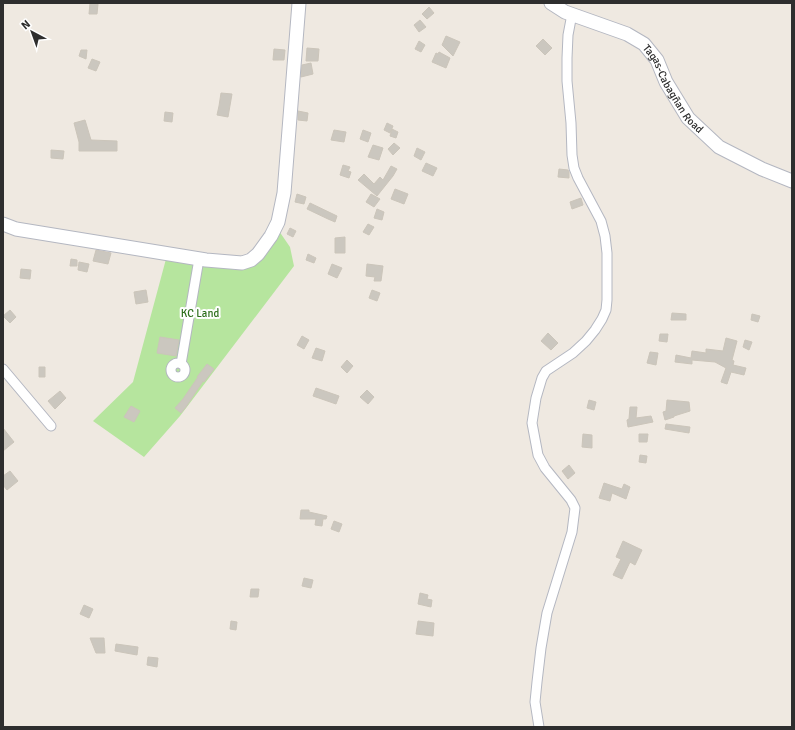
<svg xmlns="http://www.w3.org/2000/svg" width="795" height="730" viewBox="0 0 795 730" font-family="Signika,sans-serif">
<style>
.green{fill:#b6e59e}
.building{fill:#cbc7bf;stroke:#cbc5ba}
.lines{fill:none;stroke-linecap:round;stroke-linejoin:round}
.street-casing{stroke:#b4b7c1;stroke-width:11}
.secondary-casing{stroke:#b4b7c1;stroke-width:15}
.street{stroke:#fff;stroke-width:9}
.secondary{stroke:#fff;stroke-width:13}
.labels{text-anchor:middle;stroke-width:4;stroke-linejoin:round;paint-order:stroke}
.street-label{font-size:11px;fill:#2e2e2e;stroke:#fff}
.park-label{font-size:11px;fill:#2c6e1b;stroke:#fff}
</style>
<rect width="100%" height="100%" fill="#efe9e1"/>
<path class="green" d="M279 231 290 247 294 266 180 416 144 457 93 421 133 382 166 259 238 270 257 261Z"/>
<path class="building" d="M90 3 98 4 97 14H89Z
M429 7 434 13 427 19 422 14Z
M420 20 426 27 419 32 414 25Z
M446 36 460 42 453 56 442 45Z
M543 39 552 48 545 55 536 46Z
M419 41 425 45 421 52 415 49Z
M307 48 319 49 318 61H306Z
M274 49 285 50 284 60H273Z
M81 50H87L86 59 79 56Z
M439 52 450 58 446 68 432 62 436 53 438 54Z
M92 59 100 62 96 71 88 68Z
M311 63 313 74 301 77 302 65Z
M221 93 232 94 228 117 217 115 219 106Z
M298 111 308 113 307 121 298 120Z
M165 112 173 113 172 122 164 121Z
M85 120 91 140 117 141V151H79V142L74 123Z
M387 123 393 126 390 133 384 130Z
M392 129 398 132 396 138 390 136Z
M334 130 346 132 344 142 331 140Z
M363 130 371 133 368 142 360 139Z
M394 143 400 148 393 155 388 149Z
M373 145 383 148 379 160 368 157Z
M417 148 425 152 421 160 414 156Z
M51 150 64 151 63 159 51 158Z
M426 163 437 168 433 176 422 171Z
M343 165 350 167 348 171 351 172 349 178 340 175Z
M391 166 397 169 393 176 377 196 358 180 364 174 374 184 380 177 383 180Z
M559 169 568 170 569 172V178L558 177Z
M395 189 408 194 404 204 391 199Z
M297 194 306 197 304 204 295 202Z
M371 194 380 199 374 207 366 202Z
M581 198 583 205 572 209 570 202Z
M310 203 337 216 335 222 328 219 307 209Z
M377 209 384 212 382 220 374 218Z
M368 224 374 227 369 235 363 232Z
M290 228 296 231 293 237 287 234Z
M345 237V253H335V238Z
M96 250 111 253 108 264 93 261Z
M308 254 316 258 314 263 306 260Z
M71 259 77 260V266H70Z
M79 262 89 264 87 272 78 270Z
M332 264 342 268 337 278 328 274Z
M367 264 383 266 381 281H374L375 277 366 276Z
M21 269 31 270 30 279 20 278Z
M146 290 148 302 136 304 134 292Z
M372 290 380 293 377 301 369 298Z
M10 310 16 317 10 323 3 316Z
M672 313 686 314V320H671Z
M752 314 760 316 758 322 751 320Z
M548 333 558 343 551 350 541 341Z
M660 334H668L667 342 659 341Z
M302 336 309 340 304 349 297 345Z
M160 337 179 340 176 356 157 353Z
M726 338 737 341 732 360 734 361 733 365 746 368 744 375 731 372 727 384 721 382 726 368 715 362 692 360V364L675 362 676 355 691 358 692 351 706 353V349L723 351Z
M745 340 752 342 749 350 743 347Z
M316 348 325 351 322 361 312 358Z
M650 352 658 353 656 365 647 363Z
M347 360 353 366 347 373 341 367Z
M207 364 214 369 204 382 203 381 186 407 181 413 175 408 183 399 198 377H197Z
M39 367H45V377H39Z
M316 388 339 396 336 404 313 396Z
M367 390 374 397 368 404 360 397Z
M60 391 66 398 55 409 48 401Z
M589 400 596 402 594 410 587 408Z
M667 400 689 402 690 411 674 416V417L665 420 663 412 666 411Z
M131 406 140 411 134 422 124 417Z
M630 407H637L636 418 651 416 653 422 628 427 627 420 629 419Z
M666 424 690 427 689 433 665 429Z
M3 428 14 442 3 451Z
M583 434 592 435V448L582 447Z
M639 434H648L647 442H639Z
M640 455 647 456 646 463 639 462Z
M569 465 575 473 568 479 562 471Z
M10 471 18 481 7 490 3 485V476Z
M604 483 622 489 624 484 630 487 626 499 612 493 610 501 599 498Z
M301 510H309V512L327 516 326 519H323L322 526 315 525 316 519H300Z
M334 521 342 524 339 532 331 529Z
M623 541 642 550 635 565 630 562 622 579 613 575 621 559 616 557Z
M304 578 313 580 311 588 302 586Z
M251 589H259L258 597H250Z
M420 593 428 595 427 599 432 600 431 607 418 604Z
M84 605 93 609 89 618 80 614Z
M231 621 237 622 236 630 230 629Z
M418 621 434 623 433 636 416 634Z
M90 638H104L105 653H96Z
M116 644 138 647 137 655 115 651Z
M148 657 158 658 157 667 147 665Z"/>
<g class="lines">
<g class="street-casing">
<path id="street" d="M171 370a7 7 0 1 1 14 0a7 7 0 1 1-14 0Z
M181 364 199 259
M3 369 51 426
M539 727 535 702 537 682 541 648 547 613 572 532 575 508 571 500 545 468 538 455 532 423 536 398 542 378 546 371 573 353 586 341 595 330 602 319 606 310 607 300V253L605 236 601 221 578 178 574 168 572 155 571 123 567 81V58L568 35 572 14"/>
</g>
<g class="secondary-casing">
<g id="secondary">
<path id="s1" d="M551 3 565 12 627 34 644 44 657 60 666 82 688 118 719 147 762 169 792 181"/>
<path d="M3 224 16 229 206 260 242 263 251 260 258 254 271 236 278 222 284 193 299 3"/>
</g>
</g>
<use href="#street" class="street"/>
<use href="#secondary" class="secondary"/>
</g>
<g class="labels">
<g class="street-label">
<text dy="4" stroke="none"><textPath href="#s1" startOffset="156">Tagas-Cabagñan Road</textPath></text>
</g>
<g class="park-label">
<text x="200" y="317">KC Land</text>
</g>
</g>
<rect width="795" height="730" fill="none" stroke="#2e2e2e" stroke-width="8"/>
<g transform="translate(32 32) rotate(319)" stroke="#ffffff" stroke-width="3" paint-order="stroke">
<path d="M0-3L7 15L0 10L-7 15Z" fill="#2e2e2e"/>
<text y="-6" font-size="11" font-weight="bold" text-anchor="middle" fill="#2e2e2e">N</text>
</g>
</svg>
